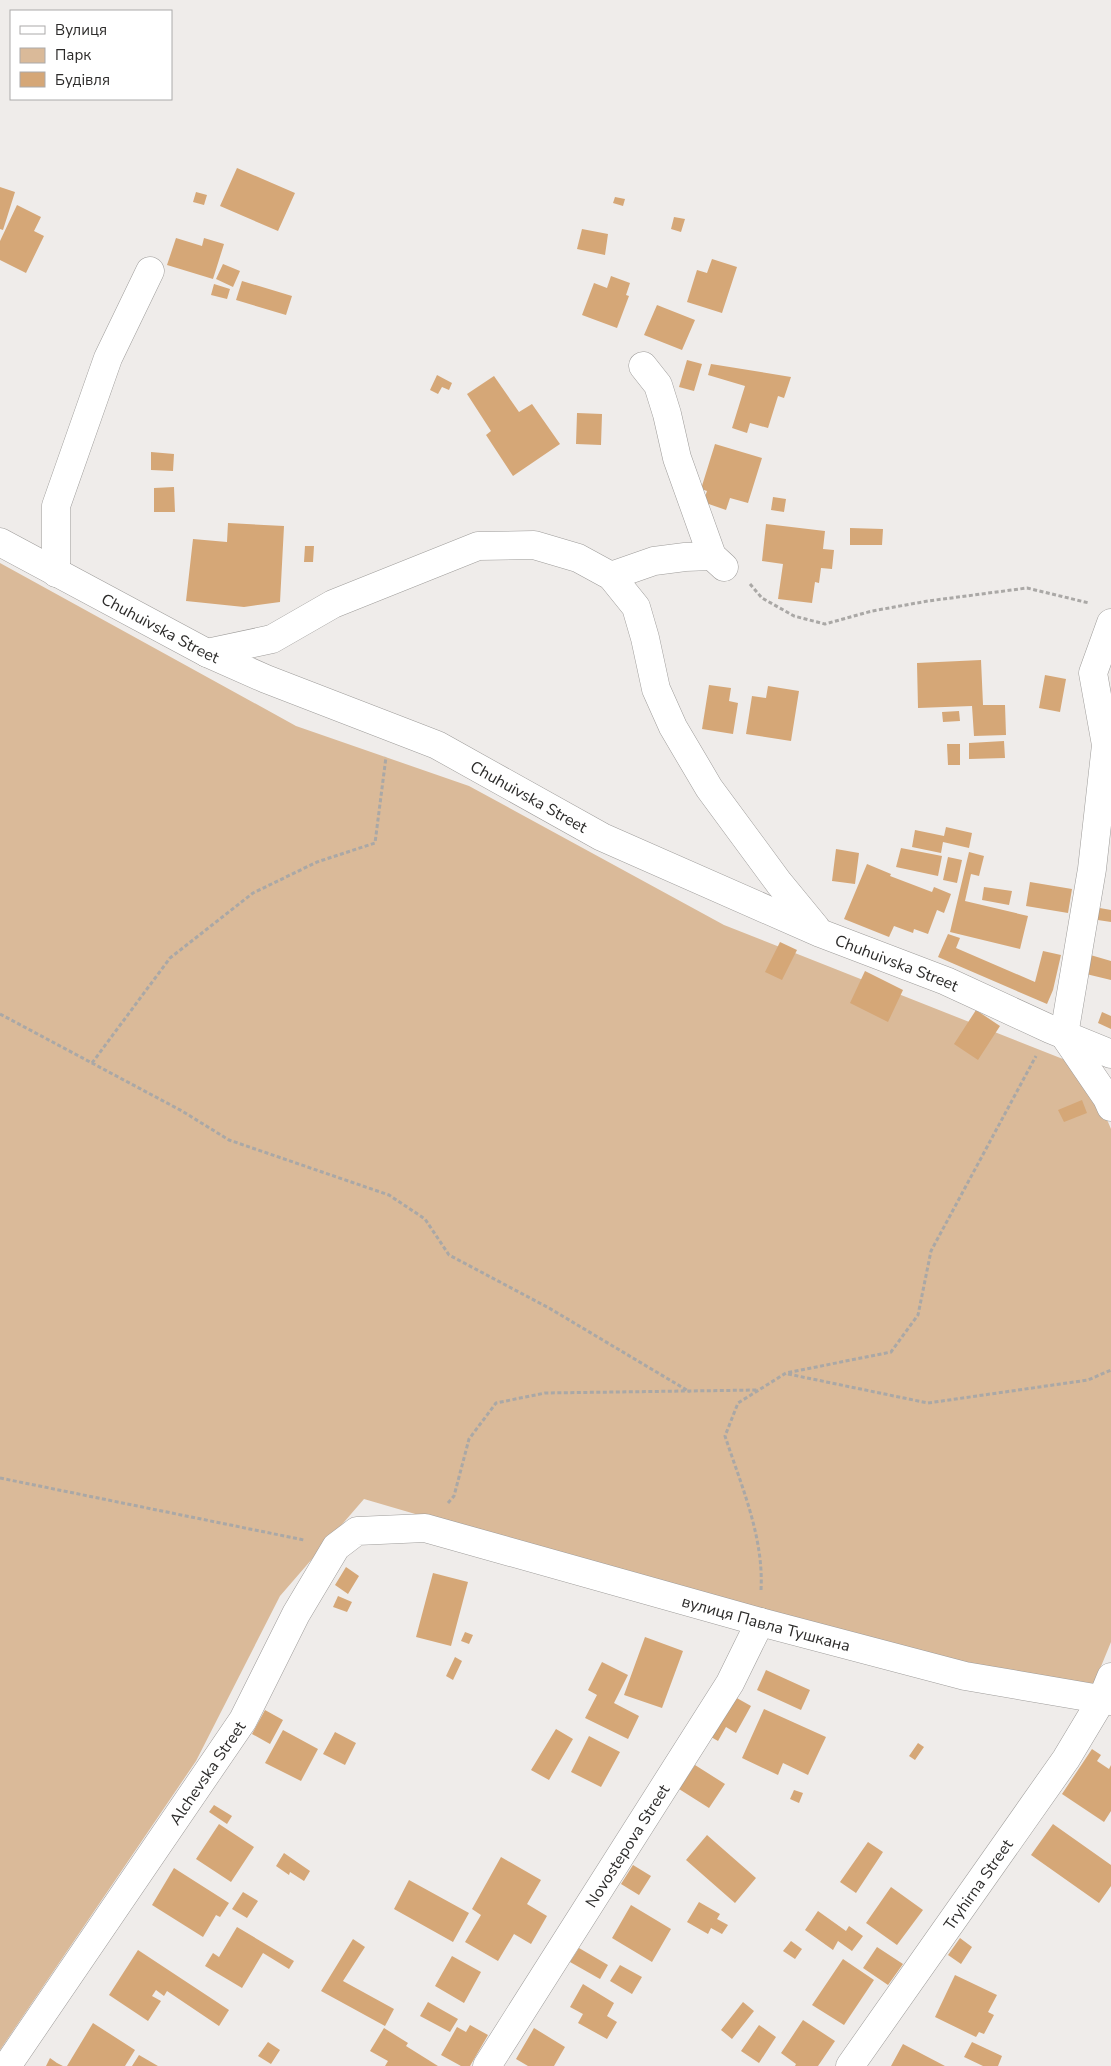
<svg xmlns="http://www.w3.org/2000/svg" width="1111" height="2066" viewBox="0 0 1111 2066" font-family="'Nunito Sans',sans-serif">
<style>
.green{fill:#daba99}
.building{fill:#d5a777}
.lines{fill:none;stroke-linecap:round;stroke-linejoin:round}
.minor-casing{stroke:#9e9c9a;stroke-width:29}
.path{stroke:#aaa8a6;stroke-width:3;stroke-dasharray:4 2.5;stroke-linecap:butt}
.minor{stroke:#fff;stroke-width:28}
.labels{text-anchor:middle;stroke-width:4;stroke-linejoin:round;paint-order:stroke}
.street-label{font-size:16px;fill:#2c2b2a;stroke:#fff}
</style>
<rect width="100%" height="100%" fill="#efecea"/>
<path class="green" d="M0 563 296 726 469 786 724 925 1073 1063 1100 1103 1111 1129V1642L1093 1686 965 1671 747 1611 364 1499 280 1596 196 1761 0 2050Z"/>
<path class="building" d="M237 168 295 193 278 231 220 206Z
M0 187 15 192 3 230 0 229Z
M196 192 207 195 204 205 193 202Z
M615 197 625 199 623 206 613 203Z
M17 205 41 217 34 231 44 236 26 273 0 260V241Z
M674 217 685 219 681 232 671 229Z
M582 229 608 234 605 255 577 249Z
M176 238 202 246 204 238 224 244 213 279 167 265Z
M712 259 737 267 722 313 687 302 697 270 707 273Z
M223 264 240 271 233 287 216 279Z
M611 276 630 283 626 295 629 296 617 328 582 315 594 283 607 288Z
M242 281 292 296 286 315 236 300Z
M214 284 230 289 227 299 211 295Z
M657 305 695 320 682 350 644 335Z
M687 360 702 364 694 391 679 387Z
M711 364 791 377 784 398 778 396 768 428 750 423 747 433 732 428 745 386 708 375Z
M437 375 452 383 449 390 442 387 438 394 430 390Z
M494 376 519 412 532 404 560 444 513 476 486 435 491 431 467 394Z
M577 413 602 414 601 445 576 444Z
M715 444 762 458 748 503 730 498 726 510 703 502 707 491 701 489Z
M151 452 174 454 173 471 151 470Z
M174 487 175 512H154V488Z
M773 497 786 499 784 512 771 510Z
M228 523 284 526 280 602 244 607 186 601 193 539 227 542Z
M766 524 825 531 823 549 834 550 832 569 821 568 819 583 815 582 812 603 778 599 783 564 762 561Z
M850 528 883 529 882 545H850Z
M305 546H314L313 562H304Z
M981 660 983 705H1005L1006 735 974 736 972 706 918 708 917 663Z
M1045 675 1066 679 1060 712 1039 708Z
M709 685 731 688 729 701 738 703 733 734 702 729Z
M768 686 799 691 791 741 746 734 752 696 766 698Z
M959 711 960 721 943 722 942 712Z
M1004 741 1005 758 969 759V743Z
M947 744H960V765H948Z
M946 827 972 833 969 848 943 842 941 853 912 847 915 830 944 836Z
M901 848 942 856 938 876 896 867Z
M836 849 859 853 855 884 832 881Z
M969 852 984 856 979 876 971 874 965 901 1028 916 1020 949 950 932Z
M948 857 962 860 957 883 943 880Z
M867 864 891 874 890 876 932 892 934 887 951 894 944 913 937 910 928 934 914 929 913 933 894 926 889 937 844 919Z
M1030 882 1072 889 1068 913 1026 906Z
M984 887 1012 891 1009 905 982 900Z
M1094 907 1111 910V922L1091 919Z
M948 934 960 938 956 948 1035 982 1043 951 1061 955 1053 990 1047 1004 938 957Z
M780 942 797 950 782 980 765 972Z
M1087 954 1111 961V980L1082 973Z
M865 971 903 990 888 1022 850 1003Z
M976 1010 1000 1026 978 1060 954 1044Z
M1102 1012 1111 1016V1029L1098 1023Z
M1082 1100 1087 1113 1064 1122 1058 1110Z
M346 1567 359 1576 348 1594 335 1585Z
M433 1573 468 1582 451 1646 416 1637Z
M338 1596 352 1602 347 1612 333 1607Z
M465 1632 473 1635 469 1644 461 1641Z
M645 1637 683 1651 662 1708 624 1695Z
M455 1657 462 1661 453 1680 446 1676Z
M602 1662 628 1675 614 1703 639 1716 628 1739 585 1718 597 1695 588 1690Z
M766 1670 810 1690 801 1710 757 1690Z
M735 1697 751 1706 736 1733 726 1727 718 1741 711 1737Z
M764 1709 826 1737 808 1775 783 1763 778 1775 742 1758Z
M265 1710 283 1720 270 1744 252 1734Z
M556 1729 573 1739 549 1780 531 1770Z
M283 1730 318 1749 301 1781 265 1763Z
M335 1732 356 1743 345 1765 323 1754Z
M589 1736 620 1752 601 1787 571 1772Z
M918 1743 924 1747 915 1760 909 1756Z
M1092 1749 1101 1755 1097 1761 1109 1769 1111 1765V1811L1104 1822 1062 1794Z
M695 1765 725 1784 709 1808 679 1789Z
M794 1790 803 1793 799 1803 790 1799Z
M214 1805 232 1816 227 1824 209 1812Z
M219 1824 254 1847 231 1882 196 1859Z
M1053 1824 1111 1865V1886L1099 1903 1031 1855Z
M707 1835 756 1878 735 1903 686 1860Z
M868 1842 883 1852 856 1893 840 1882Z
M284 1853 310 1871 304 1881 290 1872 289 1875 276 1866Z
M501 1857 541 1880 527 1904 547 1916 531 1944 514 1934 498 1961 465 1942 481 1915 472 1909Z
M633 1865 651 1876 639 1895 621 1884Z
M174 1868 229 1903 220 1917 216 1915 203 1937 152 1905Z
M409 1880 469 1913 453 1942 394 1909Z
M891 1887 923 1910 897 1945 866 1923Z
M243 1892 258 1901 247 1918 232 1909Z
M699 1902 720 1914 717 1919 728 1925 722 1934 711 1928 708 1934 687 1922Z
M631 1905 671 1929 652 1962 612 1938Z
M818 1911 846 1931 849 1926 863 1936 852 1951 838 1941 833 1950 805 1930Z
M237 1927 294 1961 289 1969 263 1953 242 1988 205 1966 213 1953 219 1957Z
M960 1938 972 1947 961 1964 948 1955Z
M353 1939 365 1947 343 1981 394 2009 385 2026 321 1991Z
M791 1941 802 1949 795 1959 783 1951Z
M877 1947 903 1964 888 1985 863 1968Z
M579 1948 608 1965 600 1979 570 1962Z
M138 1950 229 2010 219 2026 167 1991 164 1996 156 1990 152 1996 161 2001 148 2021 109 1995Z
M452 1956 481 1972 464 2003 435 1986Z
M843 1959 874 1980 844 2025 812 2005Z
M620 1965 642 1977 632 1994 610 1981Z
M955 1975 997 1995 988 2012 994 2015 984 2034 979 2032 976 2037 935 2017Z
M583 1984 614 2003 607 2016 617 2022 607 2039 578 2023 583 2014 570 2007Z
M428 2002 458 2019 450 2032 420 2016Z
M743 2002 754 2011 732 2039 721 2030Z
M803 2020 835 2041 818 2066H795L796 2064 781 2053Z
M93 2023 135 2050 125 2066H67Z
M470 2025 488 2035 470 2066H461L441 2055 457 2027 466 2032Z
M759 2025 776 2037 759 2063 741 2051Z
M384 2028 408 2043 406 2046 438 2066H385L388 2061 370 2051Z
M534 2028 565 2047 554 2066H528L516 2059Z
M268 2042 280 2050 271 2064 258 2056Z
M972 2042 1002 2056 998 2066H983L964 2057Z
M903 2044 945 2066H891Z
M139 2055 158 2066H132Z
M50 2058 57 2063 63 2066H46Z"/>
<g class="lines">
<g class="minor-casing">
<g id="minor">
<path d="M643 366 658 385 667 414 677 458 712 556 724 567"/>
<path id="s1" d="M0 542 207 653 266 679 437 745 602 837 820 933 946 981 1050 1029 1111 1054"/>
<path d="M56 573V506L108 358 150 271"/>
<path d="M611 576 654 561 685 557 712 556"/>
<path d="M207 653 272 639 333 604 478 546 534 545 578 558 611 576 636 607 645 638 656 689 673 727 709 788 779 883 816 928"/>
<path d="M1064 1035 1092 869 1106 745 1093 673 1111 623"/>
<path d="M1064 1035 1107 1098 1111 1107"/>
<path id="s2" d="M7 2066 243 1720 296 1614 336 1547 357 1531 425 1528 760 1622 965 1676 1111 1701"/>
<path id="s3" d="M487 2066 730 1683 760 1622"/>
<path id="s4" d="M850 2066 1066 1759 1102 1699 1111 1677"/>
</g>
</g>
<path class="path" d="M750 584 762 598 794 616 825 624 872 611 928 601 1027 588 1089 603
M0 1014 182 1111 229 1140 389 1195 425 1219 449 1255 549 1308 690 1392
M92 1063 170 958 253 893 317 862 375 843 386 757
M788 1374 928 1403 1088 1380 1111 1370
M0 1478 304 1540
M448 1503 454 1496 469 1439 496 1403 545 1393 758 1390
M761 1590C764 1537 741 1485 725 1436L738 1403 786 1373 891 1352 918 1315 931 1251 1036 1056"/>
<use href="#minor" class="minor"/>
</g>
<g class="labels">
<g class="street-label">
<text dy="6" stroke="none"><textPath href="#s1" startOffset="182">Chuhuivska Street</textPath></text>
<text dy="6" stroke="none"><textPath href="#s1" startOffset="588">Chuhuivska Street</textPath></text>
<text dy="6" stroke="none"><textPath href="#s1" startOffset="992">Chuhuivska Street</textPath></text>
<text dy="6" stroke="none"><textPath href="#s2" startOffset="1064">вулиця Павла Тушкана</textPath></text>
<text dy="6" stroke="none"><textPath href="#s2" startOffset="355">Alchevska Street</textPath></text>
<text dy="6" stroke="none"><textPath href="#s3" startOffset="261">Novostepova Street</textPath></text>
<text dy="6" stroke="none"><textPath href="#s4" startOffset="222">Tryhirna Street</textPath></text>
</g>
</g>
<rect x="10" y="10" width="162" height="90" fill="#ffffff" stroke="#abaaaa"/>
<rect x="20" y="26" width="25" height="8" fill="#ffffff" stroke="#abaaaa"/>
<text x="55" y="35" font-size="15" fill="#2c2b2a">Вулиця</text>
<rect x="20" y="48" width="25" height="15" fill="#daba99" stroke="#abaaaa"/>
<text x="55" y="60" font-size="15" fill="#2c2b2a">Парк</text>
<rect x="20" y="72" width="25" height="15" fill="#d5a777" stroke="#abaaaa"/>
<text x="55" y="85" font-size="15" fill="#2c2b2a">Будівля</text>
</svg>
